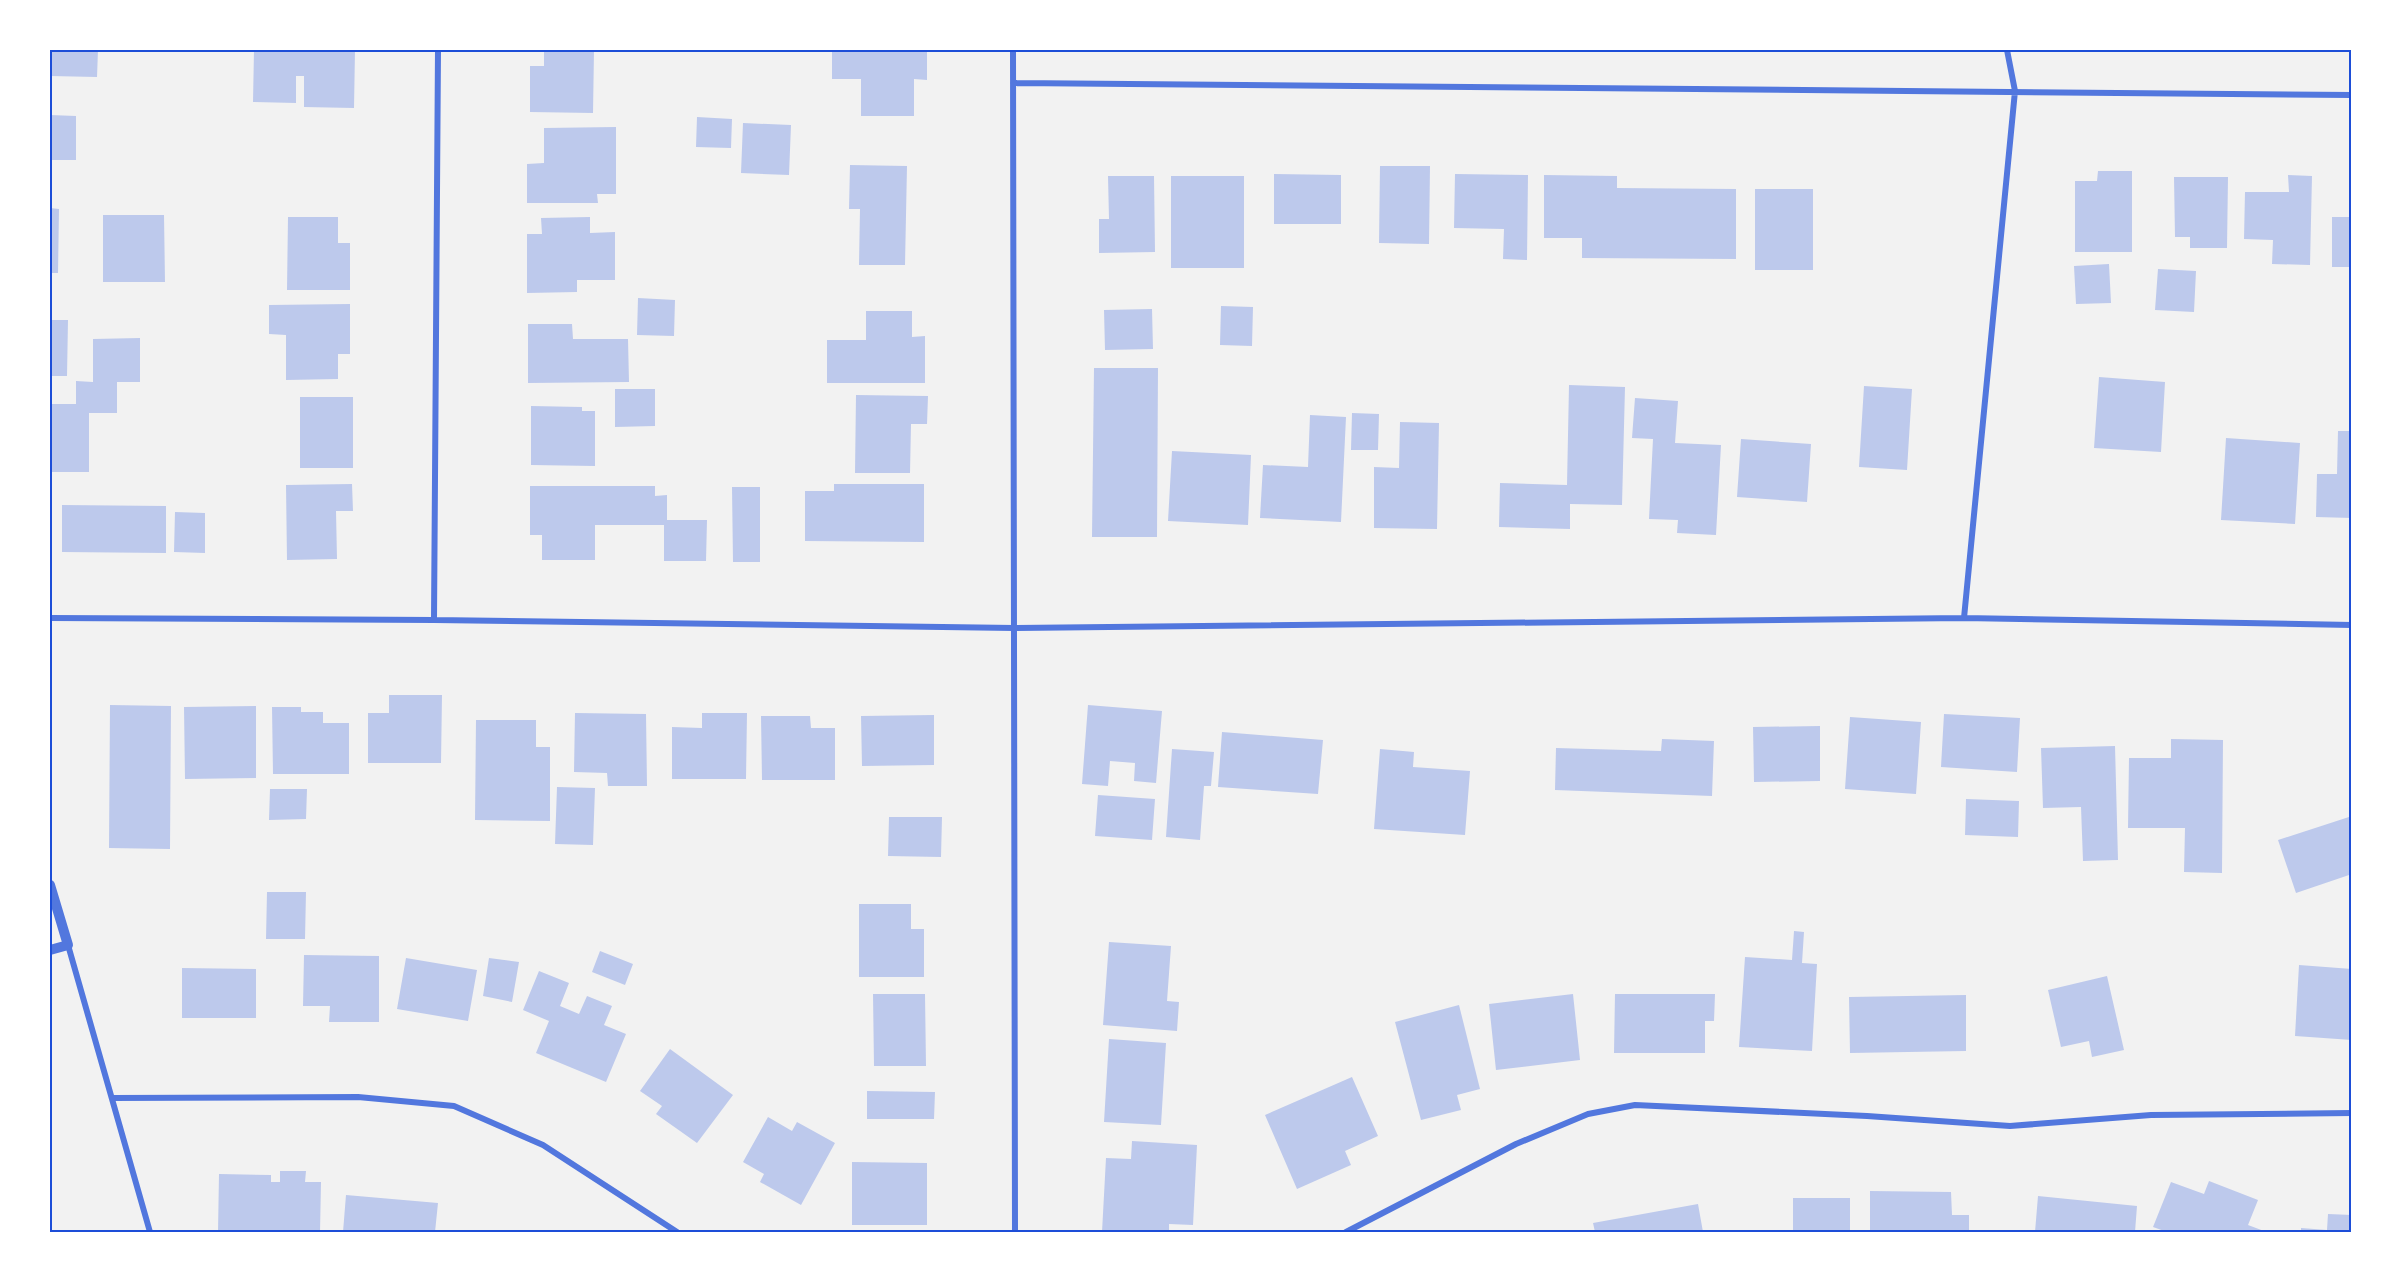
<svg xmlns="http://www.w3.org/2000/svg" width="2401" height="1282" viewBox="0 0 2401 1282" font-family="'Asap Condensed',sans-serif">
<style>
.building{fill:#bdc9ec}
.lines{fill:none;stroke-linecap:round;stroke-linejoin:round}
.minor{stroke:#5277de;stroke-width:6}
.tertiary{stroke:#5277de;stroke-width:10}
.neatline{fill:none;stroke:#1d4ed8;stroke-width:2}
</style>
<rect width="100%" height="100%" fill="#f2f2f2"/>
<path class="building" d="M51 50H98L97 77 50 76Z
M254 50H355L354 108 304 107V76H296V103L253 102Z
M544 50H594L593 113 530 112V66H544Z
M832 50H927V80L914 79V116H861V79H832Z
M50 115 76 116V160H50Z
M697 117 732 119 731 148 696 147Z
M743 123 791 125 789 175 741 173Z
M616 127V194H597L598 203H527V164L544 163V128Z
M850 165 907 166 905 265H859L860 209H849Z
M1380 166H1430L1429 244 1379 243Z
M2098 171H2132V252H2075V181H2097Z
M1274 174 1341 175V224H1274Z
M1455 174 1528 175 1527 260 1503 259 1504 229 1454 228Z
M1544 175 1617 176V188L1736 189V259L1582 258V238H1544Z
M2288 175 2312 176 2310 265 2272 264 2273 240 2244 239 2245 192H2289Z
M1108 176H1154L1155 252 1099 253V219H1109Z
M1171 176H1244V268H1171Z
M2174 177H2228L2227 248H2190V237H2175Z
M1755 189H1813V270H1755Z
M50 208 59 209 58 273H50Z
M103 215H164L165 282H103Z
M288 217H338V243H350V290H287Z
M590 217V233L615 232V280H577V292L527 293V234H542L541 218Z
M2332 217H2352V267H2332Z
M2109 264 2111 303 2076 304 2074 266Z
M2158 269 2196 271 2194 312 2155 310Z
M638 298 675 300 674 336 637 335Z
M350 304V354H338V379L286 380V335L269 334V305Z
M1221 306 1253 307 1252 346 1220 345Z
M1152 309 1153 349 1105 350 1104 310Z
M866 311H912V337L925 336V383H827V340H866Z
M50 320H68L67 376H50Z
M528 324H572L573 339H628L629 382 528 383Z
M140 338V382H117V413H89V472H50V404H76V381L93 382V339Z
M1094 368H1158L1157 537H1092Z
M2099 377 2165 382 2161 452 2094 448Z
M1569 385 1625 387 1622 505 1570 504V529L1499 527 1500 483 1567 485Z
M1864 386 1912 389 1907 470 1859 467Z
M615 389H655V426L615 427Z
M856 395 928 396 927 424H911L910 473H855Z
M300 397H353V468H300Z
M1635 398 1678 401 1675 443 1721 445 1716 535 1677 533 1678 520 1649 519 1653 439 1632 438Z
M531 406 582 407V411H595V466L531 465Z
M1352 413 1379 414 1378 450H1351Z
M1310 415 1346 417 1341 522 1260 518 1263 465 1308 467Z
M1400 422 1439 423 1437 529 1374 528V467L1399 468Z
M2338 431H2352V518L2316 517 2317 474H2337Z
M2226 438 2300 443 2295 524 2221 520Z
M1741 439 1811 444 1807 502 1737 497Z
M1172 451 1251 455 1248 525 1168 521Z
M352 484 353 511H336L337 559 287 560 286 485Z
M834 484H924V542L805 541V491H834Z
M530 486H655V496L667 495V520H707L706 561H664V525H595V560H542V535H530Z
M732 487H760V562H733Z
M62 505 166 506V553L62 552Z
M175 512 205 513V553L174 552Z
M389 695H442L441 763H368V713H389Z
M110 705 171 706 170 849 109 848Z
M1088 705 1162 711 1156 783 1134 781 1135 763 1110 761 1108 786 1082 784Z
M256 706V778L185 779 184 707Z
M272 707H301V712H323V723H349V774H273Z
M575 713 646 714 647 786H608L607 773 574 772Z
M702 713H747L746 779H672V727L702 728Z
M1944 714 2020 718 2017 772 1941 767Z
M934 715V765L862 766 861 716Z
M761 716H810L811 728H835V780H762Z
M1850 717 1921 722 1916 794 1845 789Z
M476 720H536V747H550V821L475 820Z
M1820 726V781L1754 782 1753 727Z
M1222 732 1323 740 1318 794 1218 787Z
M1662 739 1714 741 1712 796 1555 790 1556 748 1661 751Z
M2171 739 2223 740 2222 873 2184 872 2185 828H2128L2129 758H2171Z
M2115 746 2118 860 2083 861 2081 807 2043 808 2041 748Z
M1172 749 1214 752 1211 786H1204L1200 840 1166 837Z
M1380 749 1414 752 1413 767 1470 771 1465 835 1374 829Z
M557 787 595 788 593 845 555 844Z
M270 789H307L306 819 269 820Z
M1098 795 1155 799 1152 840 1095 836Z
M1966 799 2019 801 2018 837 1965 835Z
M2352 816V874L2296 893 2278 840Z
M889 817H942L941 857 888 856Z
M267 892H306L305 939H266Z
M859 904H911V929H924V977H859Z
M1794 931 1804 932 1802 963 1817 964 1812 1051 1739 1047 1745 957 1792 960Z
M1109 942 1171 946 1167 1001 1179 1002 1177 1031 1103 1025Z
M600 951 633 964 625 985 592 972Z
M304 955 379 956V1022H329L330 1006H303Z
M406 958 477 970 468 1021 397 1009Z
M489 958 519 962 512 1002 483 996Z
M2299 965 2352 969V1040L2295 1036Z
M182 968 256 969V1018H182Z
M539 971 569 983 560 1006 579 1014 587 996 612 1006 604 1025 626 1034 606 1082 536 1053 549 1021 523 1010Z
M2107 976 2124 1050 2092 1057 2089 1041 2061 1047 2048 990Z
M873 994H925L926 1066H874Z
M1573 994 1580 1060 1496 1070 1489 1004Z
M1615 994H1715L1714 1021H1705V1053H1614Z
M1966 995V1051L1850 1053 1849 997Z
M1459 1005 1480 1089 1457 1095 1461 1110 1421 1120 1395 1022Z
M1109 1039 1166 1043 1161 1125 1104 1122Z
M670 1049 733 1095 697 1143 656 1114 662 1106 640 1091Z
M1352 1077 1378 1136 1345 1151 1351 1165 1297 1189 1265 1115Z
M867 1091 935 1092 934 1119H867Z
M768 1117 792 1131 797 1122 835 1143 801 1205 760 1182 764 1174 743 1162Z
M1132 1141 1197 1145 1193 1225 1169 1224V1232H1102L1106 1158 1131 1159Z
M852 1162 927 1163V1225H852Z
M280 1171H306L305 1182H321L320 1232H218L219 1174 271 1175V1182H280Z
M2209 1181 2258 1200 2248 1225 2264 1231 2263 1232H2167L2153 1227 2171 1182 2204 1194Z
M1870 1191 1951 1192 1952 1215H1969V1232H1870Z
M346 1195 438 1203 435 1232H343Z
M2038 1196 2137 1206 2135 1232H2035Z
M1793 1198H1850V1232H1793Z
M1698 1204 1703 1232H1595L1593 1223Z
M2328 1214 2352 1215V1232H2301V1228L2327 1230Z"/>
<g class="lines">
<path class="minor" d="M1013 50 1015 1232
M1013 83 2352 95
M50 618 434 620 1014 628 1964 618 2352 625
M1964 618 2015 91 2007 50
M434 620 438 50
M68 945 150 1232
M112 1098 358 1097 454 1106 543 1145 677 1232
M1346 1232 1516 1144 1588 1114 1635 1105 1867 1116 2010 1126 2151 1115 2352 1113"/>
<path class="tertiary" d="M50 885 68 945 50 950"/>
</g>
<rect width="2401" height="1282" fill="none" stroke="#ffffff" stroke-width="102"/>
<rect x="51" y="51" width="2299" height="1180" class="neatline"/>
</svg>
